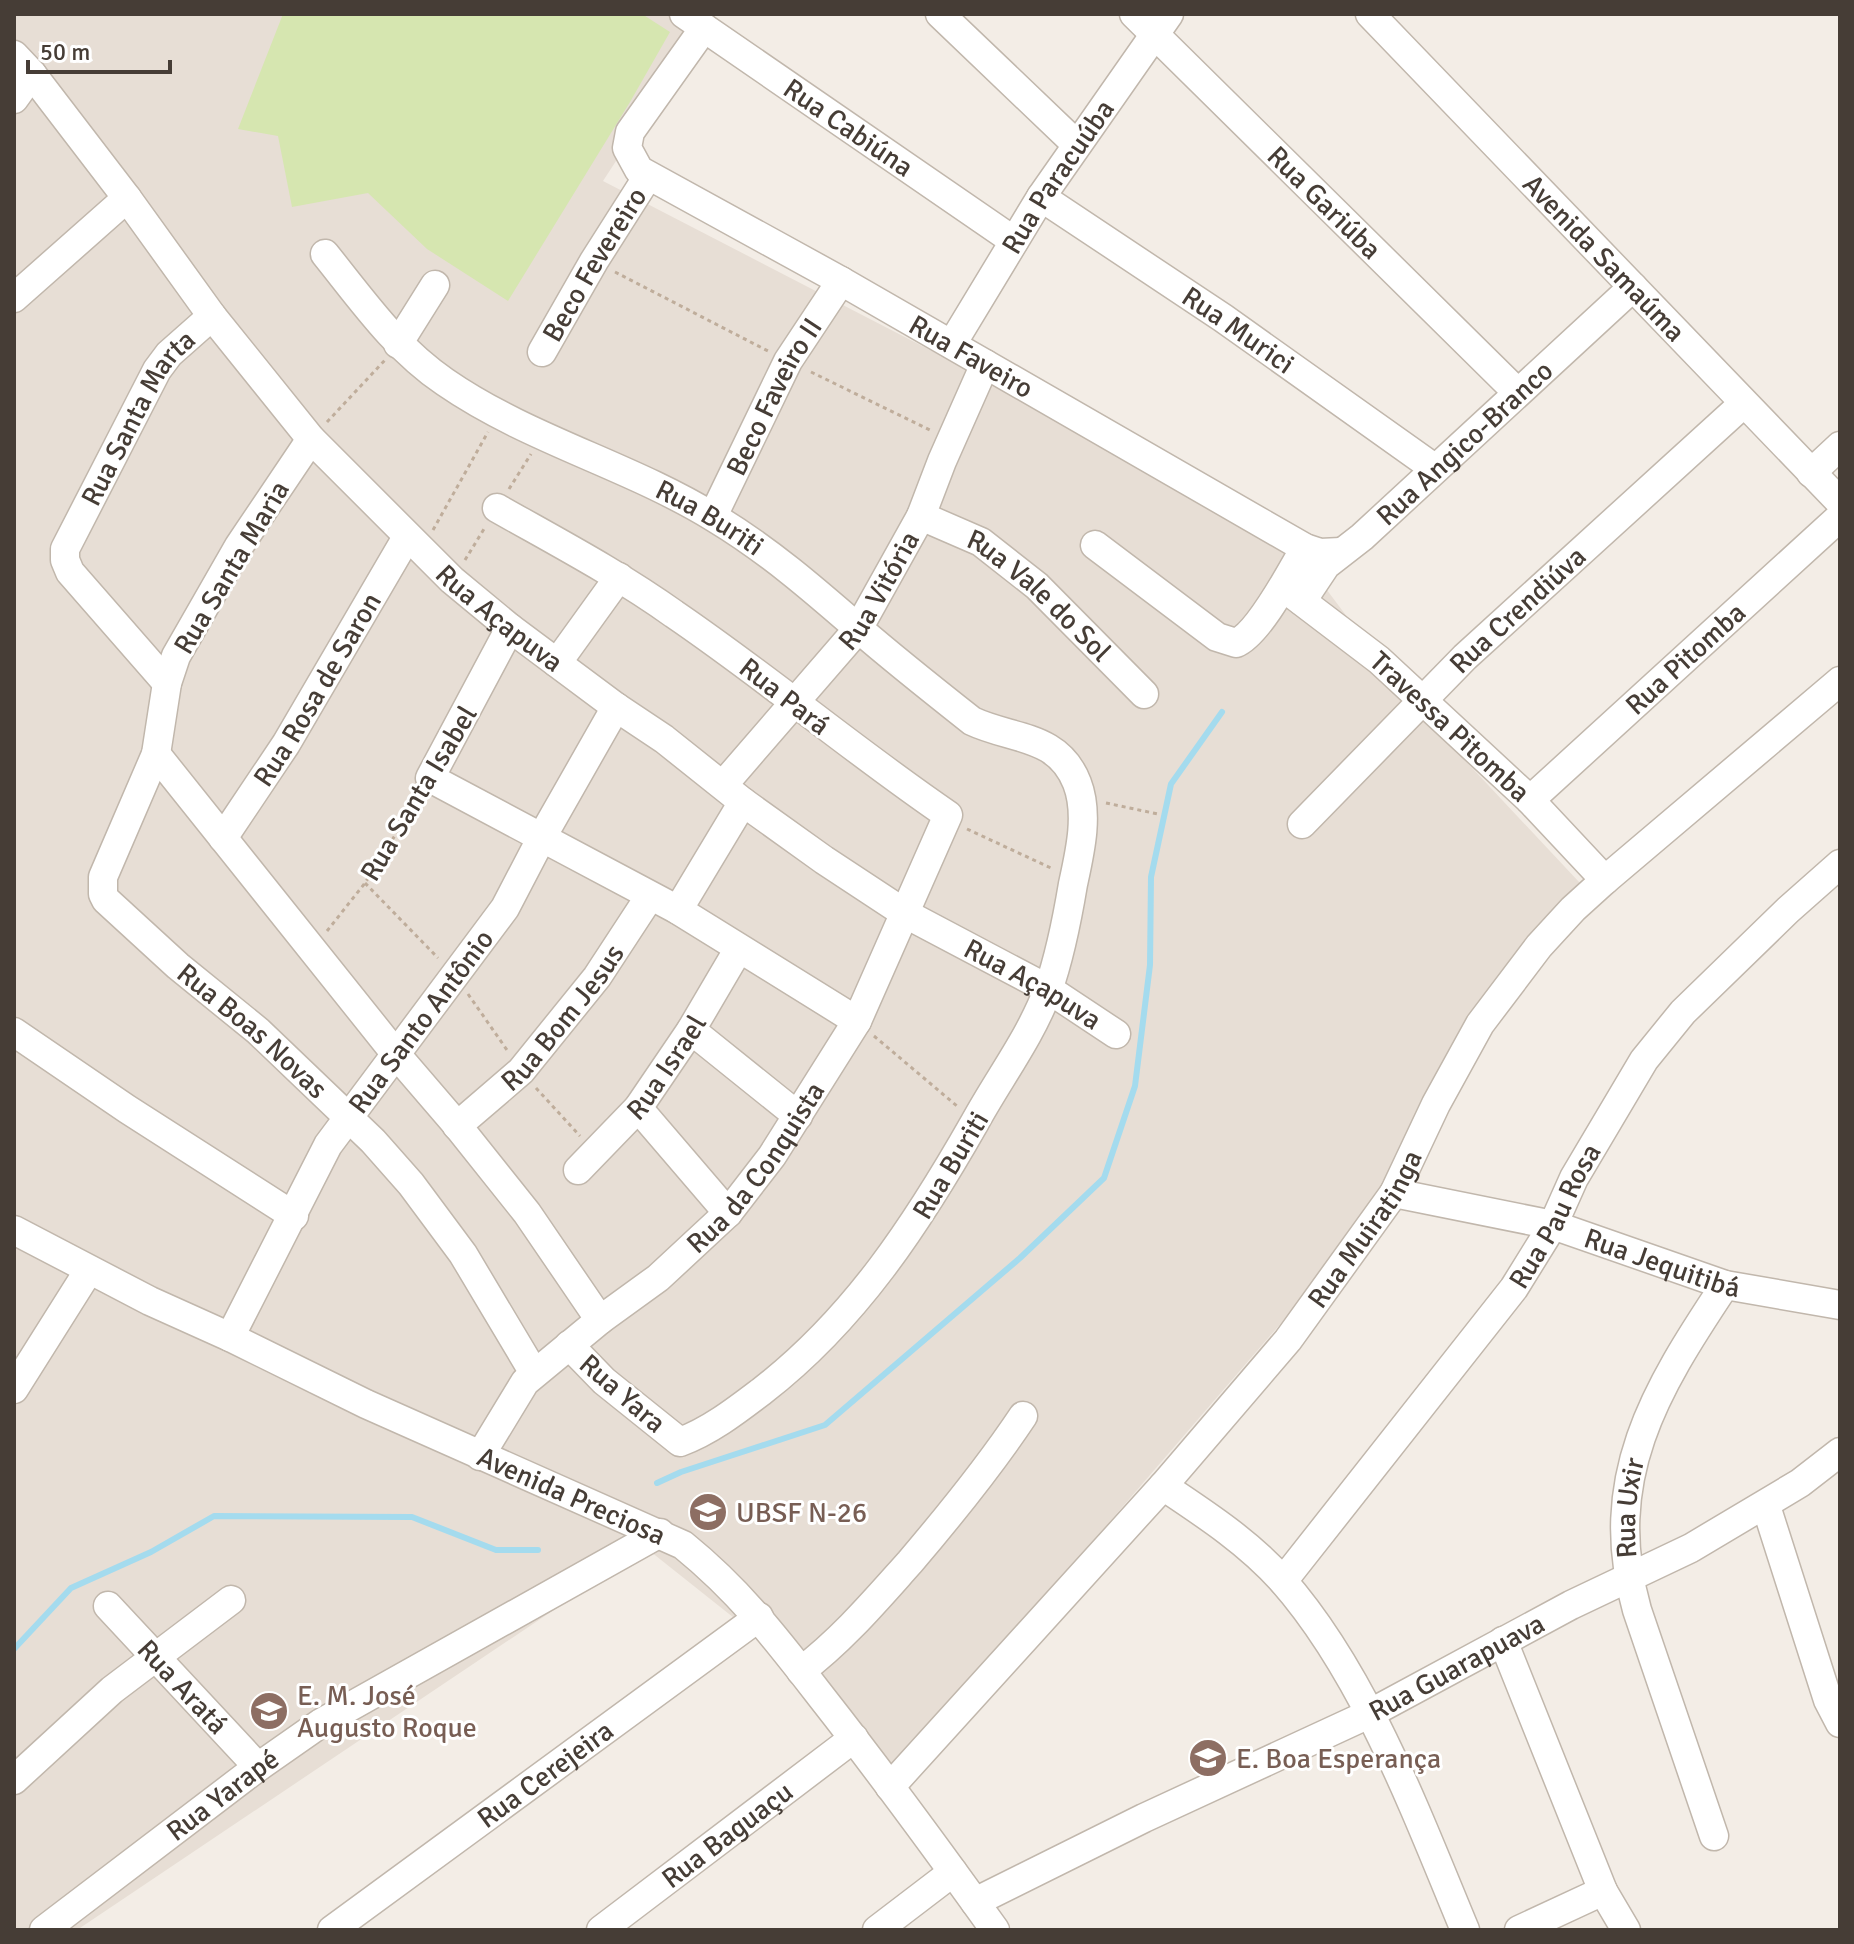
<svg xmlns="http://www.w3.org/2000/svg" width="1854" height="1944" viewBox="0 0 1854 1944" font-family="Signika,sans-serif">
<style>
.residential{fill:#e7ded5}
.green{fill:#d6e6b0}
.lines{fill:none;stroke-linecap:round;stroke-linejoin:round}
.stream{stroke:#a4dbee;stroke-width:6}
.minor-casing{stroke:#c1b7ac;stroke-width:31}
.path{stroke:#bfad9b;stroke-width:3;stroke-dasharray:4 4;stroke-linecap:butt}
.minor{stroke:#fff;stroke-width:28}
.labels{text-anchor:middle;stroke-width:6;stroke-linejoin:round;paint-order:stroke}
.street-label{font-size:28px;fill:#463d36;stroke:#fff}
.education-label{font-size:28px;fill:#785e54;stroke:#fff;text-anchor:start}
</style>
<rect width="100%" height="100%" fill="#f3ede6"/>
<path class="residential" d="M14 14H668L698 35 603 181 1284 533 1415 707 1594 898 1544 939 1389 1198 879 1789 758 1637 646 1548 77 1930H14Z"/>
<path class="green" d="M283 14H642L670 32 630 102 508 301 427 249 368 193 292 207 278 136 238 129Z"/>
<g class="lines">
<path class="stream" d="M657 1483 681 1472 825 1425 1020 1258 1104 1178 1135 1086 1150 965 1151 877 1171 784 1222 712
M14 1649 71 1588 151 1552 214 1516 412 1517 496 1550H538"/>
<g class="minor-casing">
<g id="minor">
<path id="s1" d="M684 14 1014 241"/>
<path d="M940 14 1076 144"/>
<path id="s2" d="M1134 14 1517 392"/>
<path id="s3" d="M1370 14 1840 502"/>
<path id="s4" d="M704 28 630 132 627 148 639 170 841 281 1305 548 1320 553 1341 552"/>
<path id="s5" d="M14 55 32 74 127 198 212 316 311 439 452 580 510 628 616 707 664 739 743 802 824 860 906 914 1048 989 1116 1034"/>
<path d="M14 99 32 74"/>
<path id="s6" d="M1041 197 1223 318 1434 468"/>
<path id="s7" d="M325 254C362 300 396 349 445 382 529 440 629 465 715 518 768 550 813 589 859 629 896 661 934 691 972 721 1012 740 1058 734 1077 783 1089 814 1080 852 1073 884 1067 920 1060 956 1048 990 1030 1038 999 1078 975 1122 917 1224 855 1319 762 1391 737 1410 710 1431 680 1442L604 1381 569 1345"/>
<path d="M14 298 127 198"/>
<path d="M398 344 435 285"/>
<path id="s8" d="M952 344 1041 197 1169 14"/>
<path id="s9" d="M542 352 594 261 648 176"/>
<path id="s10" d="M311 439 239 546 176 656 167 683 156 754 103 877V894L106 900 178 966 258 1031 373 1141 411 1184 463 1254 534 1373"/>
<path d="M1811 473 1840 446"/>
<path id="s11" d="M713 516 788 361 841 281"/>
<path id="s12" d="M921 516 981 542 1037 586 1144 694"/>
<path d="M1095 545 1217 637 1236 643C1259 634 1292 570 1305 548"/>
<path id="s13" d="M1283 587 1379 660 1530 800 1605 880"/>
<path id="s14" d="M1302 601 1326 565 1362 537 1633 287"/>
<path d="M510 628 430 778 678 910 857 1021"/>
<path d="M557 663 619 577"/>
<path id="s15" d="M167 683 70 572 65 560V549L157 370 169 354 212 316"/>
<path d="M156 754 395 1053 456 1124 527 1213 600 1320"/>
<path id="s16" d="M723 785 858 629 921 516 942 461 985 364"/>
<path id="s17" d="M1530 800 1840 517"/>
<path id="s18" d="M1302 824 1465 657 1743 404"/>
<path id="s19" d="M223 838 286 744 407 537"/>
<path d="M678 910 743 802"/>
<path d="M691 1030 798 1116"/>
<path d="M14 1032 127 1109 294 1216"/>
<path d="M638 1108 728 1213"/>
<path id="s20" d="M457 1126 521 1071 597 977 650 896"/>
<path id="s21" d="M578 1170 638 1108 691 1030 738 950"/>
<path id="s22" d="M1394 1193 1553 1225 1725 1285 1840 1305"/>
<path id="s23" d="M14 1230 150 1301 230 1337 366 1404 683 1545C741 1592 778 1641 823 1699 882 1774 939 1852 995 1930"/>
<path id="s24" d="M230 1337 328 1145 505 908 542 837 616 707"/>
<path d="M14 1389 89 1270"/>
<path id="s25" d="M480 1456 525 1382 600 1320 658 1278 728 1213 772 1156 857 1021 948 815C854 751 768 678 674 614 618 574 557 542 497 508"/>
<path d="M1163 1486C1205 1514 1248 1542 1282 1580 1365 1674 1417 1815 1465 1930"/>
<path d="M1766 1506 1828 1700 1840 1723"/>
<path id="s26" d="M1283 1581 1514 1288 1553 1225 1574 1178 1644 1060 1683 1012 1788 910 1840 864"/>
<path id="s27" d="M108 1606 258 1767"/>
<path d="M1503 1641 1603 1891 1626 1930"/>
<path d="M801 1671C843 1639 875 1601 910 1562 950 1515 989 1467 1023 1416"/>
<path d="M14 1780 112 1690 231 1600"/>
<path id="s28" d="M890 1787 1163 1486 1288 1340 1394 1193 1436 1104 1480 1024 1539 946 1573 909 1605 880 1840 681"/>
<path id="s29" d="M1714 1836 1637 1610C1600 1479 1655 1390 1725 1285"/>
<path id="s30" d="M975 1902 1144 1818 1369 1714 1571 1605 1691 1548 1800 1483 1840 1452"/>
<path id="s31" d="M44 1930 258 1767 321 1723 660 1533"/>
<path id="s32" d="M332 1930 759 1617"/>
<path id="s33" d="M601 1930 854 1738"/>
<path d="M877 1930 953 1872"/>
<path d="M1519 1930 1603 1891"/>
</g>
</g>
<path class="path" d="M615 272 768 351
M811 372 930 430
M327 422 385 360
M509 489 531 454
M433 530 488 432
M465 560 484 529
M1106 803 1158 814
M967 829 1051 868
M365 883 438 958
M327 931 365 883 418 799
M468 994 507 1050
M874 1036 957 1106
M536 1088 580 1136"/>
<use href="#minor" class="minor"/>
</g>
<defs>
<g id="school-disc" transform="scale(2)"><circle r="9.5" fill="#8d6e63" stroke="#fff"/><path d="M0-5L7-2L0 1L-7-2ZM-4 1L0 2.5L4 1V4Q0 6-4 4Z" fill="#fff"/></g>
</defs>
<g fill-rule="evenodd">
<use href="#school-disc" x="708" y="1512"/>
<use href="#school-disc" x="269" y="1711"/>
<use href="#school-disc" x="1208" y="1758"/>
</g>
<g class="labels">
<g class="street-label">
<text dy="10" stroke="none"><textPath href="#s1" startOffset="200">Rua Cabiúna</textPath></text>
<text dy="10" stroke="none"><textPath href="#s8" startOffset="198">Rua Paracuúba</textPath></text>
<text dy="10" stroke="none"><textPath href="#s2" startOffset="268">Rua Gariúba</textPath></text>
<text dy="10" stroke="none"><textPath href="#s3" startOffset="338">Avenida Samaúma</textPath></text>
<text dy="10" stroke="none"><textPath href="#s9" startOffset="102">Beco Fevereiro</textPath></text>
<text dy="10" stroke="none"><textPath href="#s6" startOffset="238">Rua Murici</textPath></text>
<text dy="10" stroke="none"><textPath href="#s4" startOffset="550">Rua Faveiro</textPath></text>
<text dy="10" stroke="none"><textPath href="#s11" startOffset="134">Beco Faveiro II</textPath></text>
<text dy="10" stroke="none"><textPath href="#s15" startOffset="322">Rua Santa Marta</textPath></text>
<text dy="10" stroke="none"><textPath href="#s14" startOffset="228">Rua Angico-Branco</textPath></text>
<text dy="10" stroke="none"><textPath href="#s7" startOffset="474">Rua Buriti</textPath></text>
<text transform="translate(231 567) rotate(-59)" y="10">Rua Santa Maria</text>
<text dy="10" stroke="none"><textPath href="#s16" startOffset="250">Rua Vitória</textPath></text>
<text dy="10" stroke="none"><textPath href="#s12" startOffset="144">Rua Vale do Sol</textPath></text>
<text dy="10" stroke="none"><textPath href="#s18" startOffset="304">Rua Crendiúva</textPath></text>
<text dy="10" stroke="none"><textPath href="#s5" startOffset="746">Rua Açapuva</textPath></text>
<text dy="10" stroke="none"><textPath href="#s17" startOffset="210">Rua Pitomba</textPath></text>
<text dy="10" stroke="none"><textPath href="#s19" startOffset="176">Rua Rosa de Saron</textPath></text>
<text transform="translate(785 696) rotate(38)" y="10">Rua Pará</text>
<text dy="10" stroke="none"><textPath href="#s13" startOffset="218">Travessa Pitomba</textPath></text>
<text transform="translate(418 793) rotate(-59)" y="10">Rua Santa Isabel</text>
<text dy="10" stroke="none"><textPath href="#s5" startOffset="1394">Rua Açapuva</textPath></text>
<text dy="10" stroke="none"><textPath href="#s20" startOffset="152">Rua Bom Jesus</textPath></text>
<text dy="10" stroke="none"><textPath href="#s24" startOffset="370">Rua Santo Antônio</textPath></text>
<text dy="10" stroke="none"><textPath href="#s10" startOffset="710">Rua Boas Novas</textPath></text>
<text dy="10" stroke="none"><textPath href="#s21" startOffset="136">Rua Israel</textPath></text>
<text dy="10" stroke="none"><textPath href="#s25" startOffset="404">Rua da Conquista</textPath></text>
<text transform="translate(950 1165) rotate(-59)" y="10">Rua Buriti</text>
<text dy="10" stroke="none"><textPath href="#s26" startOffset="456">Rua Pau Rosa</textPath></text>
<text dy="10" stroke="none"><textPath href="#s28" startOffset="734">Rua Muiratinga</textPath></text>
<text dy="10" stroke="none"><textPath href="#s22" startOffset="278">Rua Jequitibá</textPath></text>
<text transform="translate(623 1393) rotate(41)" y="10">Rua Yara</text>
<text dy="10" stroke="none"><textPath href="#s23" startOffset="618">Avenida Preciosa</textPath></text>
<text dy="10" stroke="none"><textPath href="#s29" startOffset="342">Rua Uxir</textPath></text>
<text dy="10" stroke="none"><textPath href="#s30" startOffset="536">Rua Guarapuava</textPath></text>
<text dy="10" stroke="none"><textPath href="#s27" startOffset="110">Rua Aratá</textPath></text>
<text dy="10" stroke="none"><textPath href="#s32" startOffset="264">Rua Cerejeira</textPath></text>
<text dy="10" stroke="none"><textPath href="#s31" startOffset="224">Rua Yarapé</textPath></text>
<text dy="10" stroke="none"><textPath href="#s33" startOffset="158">Rua Baguaçu</textPath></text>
</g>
<g class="education-label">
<text x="736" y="1522">UBSF N-26</text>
<text x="297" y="1705">E. M. José<tspan x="297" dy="32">Augusto Roque</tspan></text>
<text x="1236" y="1768">E. Boa Esperança</text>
</g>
</g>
<rect width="1854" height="1944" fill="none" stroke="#463d36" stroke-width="32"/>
<path d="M28 60v12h142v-12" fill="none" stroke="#463d36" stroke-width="4"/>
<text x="40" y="60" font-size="24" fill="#463d36" stroke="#ffffff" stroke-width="6" paint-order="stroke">50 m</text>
</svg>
